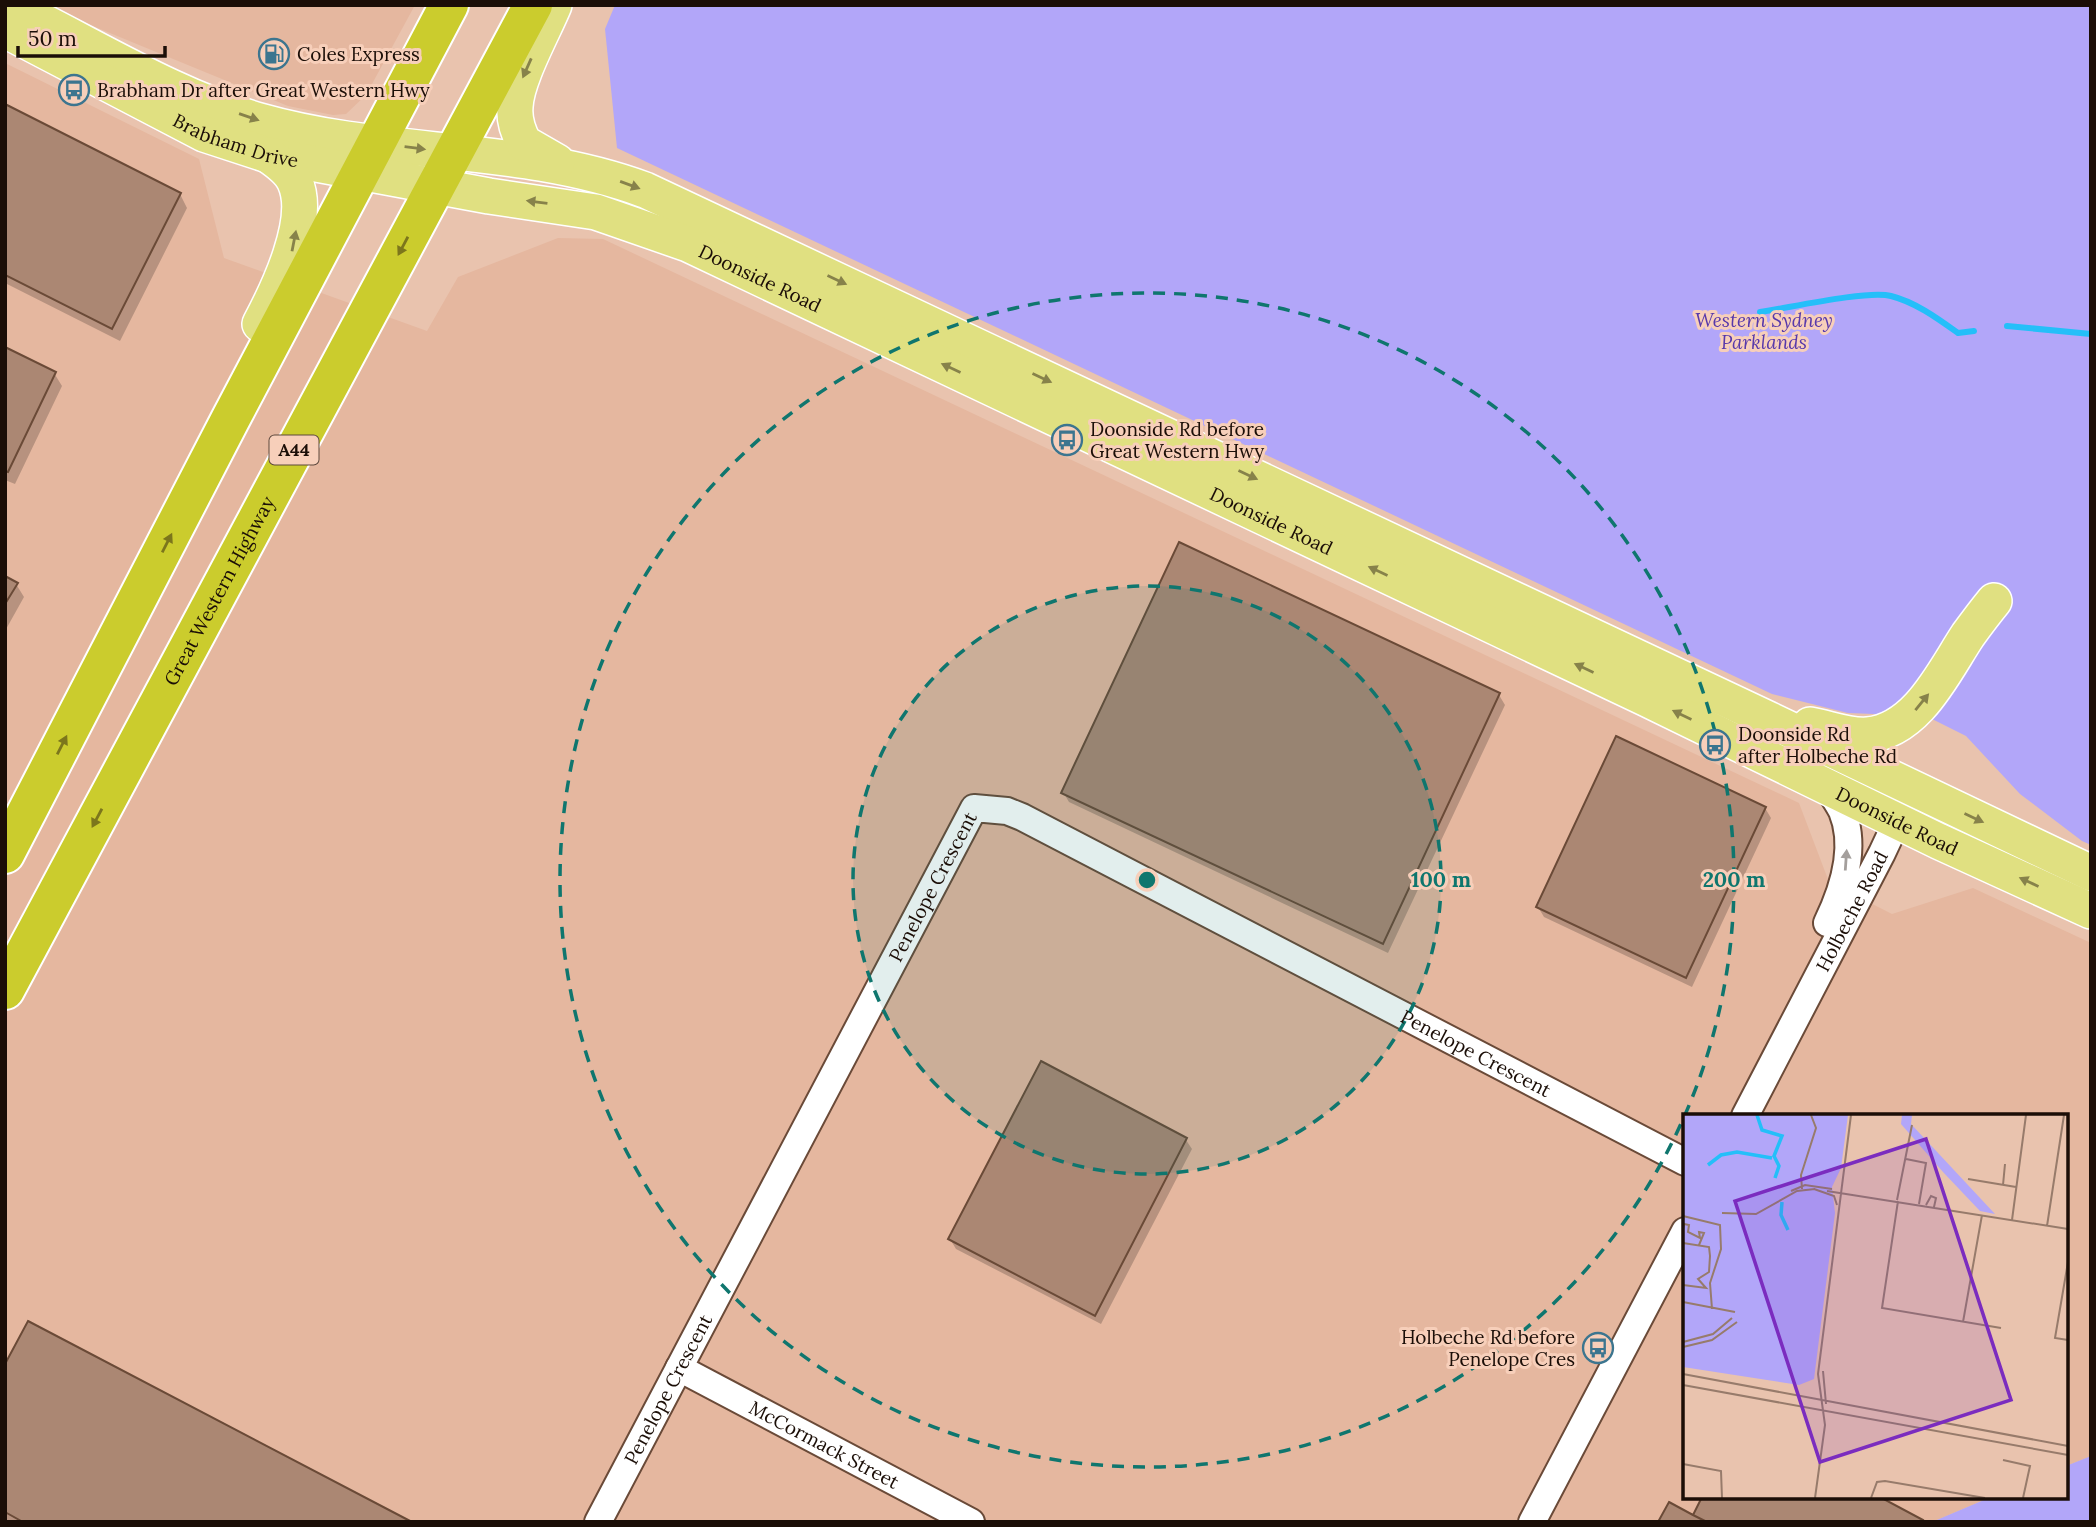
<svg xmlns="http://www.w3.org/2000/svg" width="2096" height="1527" viewBox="0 0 2096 1527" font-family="Lora,serif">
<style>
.built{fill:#e5b79f}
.green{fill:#b2a6f9}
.shadow{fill:#0003}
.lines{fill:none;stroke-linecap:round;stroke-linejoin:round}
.stream{stroke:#24bff9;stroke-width:6}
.building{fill:#ab8773;stroke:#6a4a37;stroke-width:2}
.minor-casing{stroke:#6a4a38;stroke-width:30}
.major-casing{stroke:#fff;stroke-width:38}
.highway-casing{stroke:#fff;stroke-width:42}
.minor{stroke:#fff;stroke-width:26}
.major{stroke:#e0e081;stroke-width:35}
.highway{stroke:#cbcc2d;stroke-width:38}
.oneway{fill:#87824a}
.oneway2{fill:#7c761c}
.oneway3{fill:#a49f9c}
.ring{fill:none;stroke:#0f766e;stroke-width:3.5;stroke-dasharray:12 9}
.labels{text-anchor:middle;stroke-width:6;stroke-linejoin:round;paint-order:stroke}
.shield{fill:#f7cfba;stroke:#5d483d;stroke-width:2}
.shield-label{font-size:18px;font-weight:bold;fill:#1b0e07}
.poi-label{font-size:19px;fill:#1b0e07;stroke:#f7cfba;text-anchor:start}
.street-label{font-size:19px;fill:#1b0e07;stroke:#f7cfba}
.park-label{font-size:19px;font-style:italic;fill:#5738ab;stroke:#f7cfba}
.inset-river{fill:none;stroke:#24bff9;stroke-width:3.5}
.inset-road{fill:none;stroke:#977b6b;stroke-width:2}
.view{fill:#7b2cbf;fill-opacity:0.15;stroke:#7b2cbf;stroke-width:3.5}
.inset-edge{fill:none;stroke:#1b0e07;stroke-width:3.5}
.centre{fill:#0f766e;stroke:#f7cfba;stroke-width:3.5}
.ring-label{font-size:21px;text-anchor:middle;font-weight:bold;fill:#0f766e;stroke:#f7cfba;stroke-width:6;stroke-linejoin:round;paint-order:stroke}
</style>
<rect width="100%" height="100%" fill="#e9c3ae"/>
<path class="built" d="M51 5H415L366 95 346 114 333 115 288 106 88 24Z
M5 63 199 159 224 258 427 331 458 277 558 238 603 239 1799 803 1829 882 1892 914 1973 888 2091 943V1456L2066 1466V1116H1685V1497H1991L1932 1522H5Z"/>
<path class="green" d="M615 5H2091V845L2082 841 2020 794 1966 736 1926 716 1848 713 1772 694 617 148 605 29Z
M2091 1456V1522H1932L1991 1497H2066V1466Z"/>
<path class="shadow" d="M5 106 180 194 187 208 120 341 5 283Z
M5 349 54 373 62 386 15 484 5 480Z
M5 578 16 584 24 597 5 631Z
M1499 695 1505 705 1388 953 1069 802 1063 792Z
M1765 808 1771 818 1692 987 1544 917 1538 907Z
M1186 1140 1192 1149 1101 1324 956 1249 950 1239Z
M5 1368 408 1522H7L5 1521Z"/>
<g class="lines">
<path class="stream" d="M1760 312C1788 308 1867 290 1891 296 1915 302 1937 318 1958 333L1974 331
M2007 326 2091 334"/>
</g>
<path class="building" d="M5 104 181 193 112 329 5 275Z
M5 347 56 372 8 472 5 471Z
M1179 542 1500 693 1383 944 1061 793Z
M5 576 18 583 5 604Z
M1616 736 1766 807 1686 978 1536 907Z
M1041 1061 1187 1138 1095 1316 948 1239Z
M28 1321 412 1522H23L5 1512V1364Z
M1702 1497H1880L1923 1520 1922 1522H1707L1693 1515Z
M1669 1502 1693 1515 1707 1522H1658Z"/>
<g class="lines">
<g class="minor-casing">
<g id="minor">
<path d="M1827 923C1843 890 1857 847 1842 811 1838 803 1832 795 1828 787"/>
<path id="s1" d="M1745 1116 1882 853 1912 789"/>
<path id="s2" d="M679 1368 971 1522"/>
<path id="s3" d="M598 1522 974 808 1007 811 1022 817 1685 1162"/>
<path d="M1532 1522 1685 1231"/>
</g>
</g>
<g class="major-casing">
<g id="major">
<path d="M10 5C91 44 174 97 260 121 387 157 521 144 645 190L1768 719 2091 873"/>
<path d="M554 5C543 32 516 79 515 107 514 119 518 132 524 143L557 162"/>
<path id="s4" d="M5 30 204 134 268 155 489 196 596 212 688 244 1645 698 1938 841 2091 911"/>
<path d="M260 324C278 290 312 220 295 182 290 170 278 162 268 155"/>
<path d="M1810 725C1828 728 1850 737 1868 735 1918 730 1944 671 1968 635 1976 624 1985 612 1994 601"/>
</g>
</g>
<g class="highway-casing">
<g id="highway">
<path d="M5 854 230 420 449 5"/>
<path id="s5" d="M5 990 533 5"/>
</g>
</g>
<use href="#minor" class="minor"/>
<use href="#major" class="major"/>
<use href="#highway" class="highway"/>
</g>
<defs><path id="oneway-solid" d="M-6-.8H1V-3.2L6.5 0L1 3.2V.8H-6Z" transform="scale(1.75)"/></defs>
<g class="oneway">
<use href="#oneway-solid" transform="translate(527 68) rotate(114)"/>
<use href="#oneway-solid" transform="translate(249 117) rotate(19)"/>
<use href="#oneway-solid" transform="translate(415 148) rotate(7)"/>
<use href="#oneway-solid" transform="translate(630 185) rotate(20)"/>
<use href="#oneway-solid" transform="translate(537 202) rotate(-173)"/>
<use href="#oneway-solid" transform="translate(294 241) rotate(-79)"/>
<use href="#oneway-solid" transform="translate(837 280) rotate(25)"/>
<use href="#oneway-solid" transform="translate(951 368) rotate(-155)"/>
<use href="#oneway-solid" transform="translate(1042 378) rotate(25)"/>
<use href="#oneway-solid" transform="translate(1248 475) rotate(25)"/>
<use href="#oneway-solid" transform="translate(1378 571) rotate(-155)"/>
<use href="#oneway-solid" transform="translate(1584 668) rotate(-155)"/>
<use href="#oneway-solid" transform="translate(1922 702) rotate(-51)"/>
<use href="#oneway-solid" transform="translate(1682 715) rotate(-154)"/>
<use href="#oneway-solid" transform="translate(1974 818) rotate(25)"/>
<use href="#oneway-solid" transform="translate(2029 882) rotate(-155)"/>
</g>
<g class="oneway2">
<use href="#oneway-solid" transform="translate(403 246) rotate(118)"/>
<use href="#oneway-solid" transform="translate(167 543) rotate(-63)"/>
<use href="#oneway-solid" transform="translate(62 745) rotate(-63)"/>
<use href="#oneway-solid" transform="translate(97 818) rotate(118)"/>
</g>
<use class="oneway3" href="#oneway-solid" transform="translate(1846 860) rotate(-86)"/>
<circle cx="1147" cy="880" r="294" fill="#0f766e" fill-opacity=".12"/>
<g class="ring">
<circle cx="1147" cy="880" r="294"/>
<circle cx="1147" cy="880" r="587"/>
</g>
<defs>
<g id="fuel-ring" transform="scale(1.575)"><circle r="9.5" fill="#f7cfba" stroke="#3c758f" stroke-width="1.5"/><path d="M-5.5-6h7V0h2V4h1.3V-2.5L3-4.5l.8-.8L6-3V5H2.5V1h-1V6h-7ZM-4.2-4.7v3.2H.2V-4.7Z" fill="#3c758f"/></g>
<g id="bus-ring" transform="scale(1.575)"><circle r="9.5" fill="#f7cfba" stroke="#3c758f" stroke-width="1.5"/><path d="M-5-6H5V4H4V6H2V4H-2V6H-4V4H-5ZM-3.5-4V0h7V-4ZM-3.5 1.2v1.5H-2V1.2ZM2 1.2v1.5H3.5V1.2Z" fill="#3c758f"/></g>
</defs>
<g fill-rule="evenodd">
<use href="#fuel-ring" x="274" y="54"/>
<use href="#bus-ring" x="74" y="90"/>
<use href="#bus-ring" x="1067" y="440"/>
<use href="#bus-ring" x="1715" y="745"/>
<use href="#bus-ring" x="1598" y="1348"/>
</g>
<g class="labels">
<rect class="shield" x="269.5" y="435.5" width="49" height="29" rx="5"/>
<g class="shield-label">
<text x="294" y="456">A44</text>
</g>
<g class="poi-label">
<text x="297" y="61">Coles Express</text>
<text x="97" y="97">Brabham Dr after Great Western Hwy</text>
<text x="1090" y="436">Doonside Rd before<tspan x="1090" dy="22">Great Western Hwy</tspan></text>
<text x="1738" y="741">Doonside Rd<tspan x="1738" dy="22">after Holbeche Rd</tspan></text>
<text x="1575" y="1344" text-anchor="end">Holbeche Rd before<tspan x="1575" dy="22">Penelope Cres</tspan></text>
</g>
<g class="street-label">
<text dy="7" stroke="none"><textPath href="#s4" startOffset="257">Brabham Drive</textPath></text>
<text dy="7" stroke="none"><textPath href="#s4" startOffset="802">Doonside Road</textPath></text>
<text dy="7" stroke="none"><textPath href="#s4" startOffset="1368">Doonside Road</textPath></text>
<text dy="7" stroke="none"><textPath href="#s5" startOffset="453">Great Western Highway</textPath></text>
<text dy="7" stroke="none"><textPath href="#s4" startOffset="2062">Doonside Road</textPath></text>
<text dy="7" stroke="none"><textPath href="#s3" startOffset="718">Penelope Crescent</textPath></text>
<text dy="7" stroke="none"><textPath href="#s1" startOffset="231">Holbeche Road</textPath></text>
<text dy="7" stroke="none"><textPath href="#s3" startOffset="1368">Penelope Crescent</textPath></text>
<text dy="7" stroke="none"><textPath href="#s3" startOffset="150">Penelope Crescent</textPath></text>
<text dy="7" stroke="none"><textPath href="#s2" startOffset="164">McCormack Street</textPath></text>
</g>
<g class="park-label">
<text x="1764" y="327">Western Sydney<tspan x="1764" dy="22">Parklands</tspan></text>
</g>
</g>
<g transform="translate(1683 1114)">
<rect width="385" height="385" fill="#e9c3ae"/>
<path d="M0 1H165L158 54 149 73 152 99 131 265 116 271 0 253ZM219 1H229L228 10 312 100 297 97 260 58 218 10Z" fill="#b2a6f9"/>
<path class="inset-river" d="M74 1 79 16 99 22 91 42 96 52 92 64M25 51 38 41 54 38 89 44M99 88 98 101 105 116"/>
<path class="inset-road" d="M223 45 243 49 236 90M285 65 333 73M320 71 322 50M119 75 118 61 133 14 128 1M131 75 151 82 154 91M108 77 122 71 149 75M144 77 385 115M214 86 229 11M215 87 199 194 318 214M243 91 248 82 253 84 251 93M39 99 73 100 114 77 132 75M0 102 37 111 38 135 27 169 29 195M329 106 343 1M364 112 381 1M0 115 1 110 6 111 5 118 17 124 16 118 21 119 16 131M0 129 26 133 27 142 26 158 15 165 23 174 0 171M385 148 372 224 385 226M0 188 52 198M280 208 299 101M0 228 30 220 49 204M0 233 29 226 54 208M140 257 143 290M0 260 385 332M0 271 385 341M320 346 347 352 340 384M0 350 38 357 39 384M132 384 142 311 135 260 168 1M188 384 194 368 202 367 302 384"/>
<path class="view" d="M243 25 328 286 137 348 52 87Z"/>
<rect width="385" height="385" class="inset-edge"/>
</g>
<circle cx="1147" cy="880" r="10" class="centre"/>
<g class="ring-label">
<text x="1441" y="887">100 m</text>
<text x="1734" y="887">200 m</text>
</g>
<rect width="2096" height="1527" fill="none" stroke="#1b0e07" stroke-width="14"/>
<path d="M18 46v10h147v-10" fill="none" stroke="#1b0e07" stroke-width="3.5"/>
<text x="28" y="46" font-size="21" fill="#1b0e07" stroke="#f7cfba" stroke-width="5" paint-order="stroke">50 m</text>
</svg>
